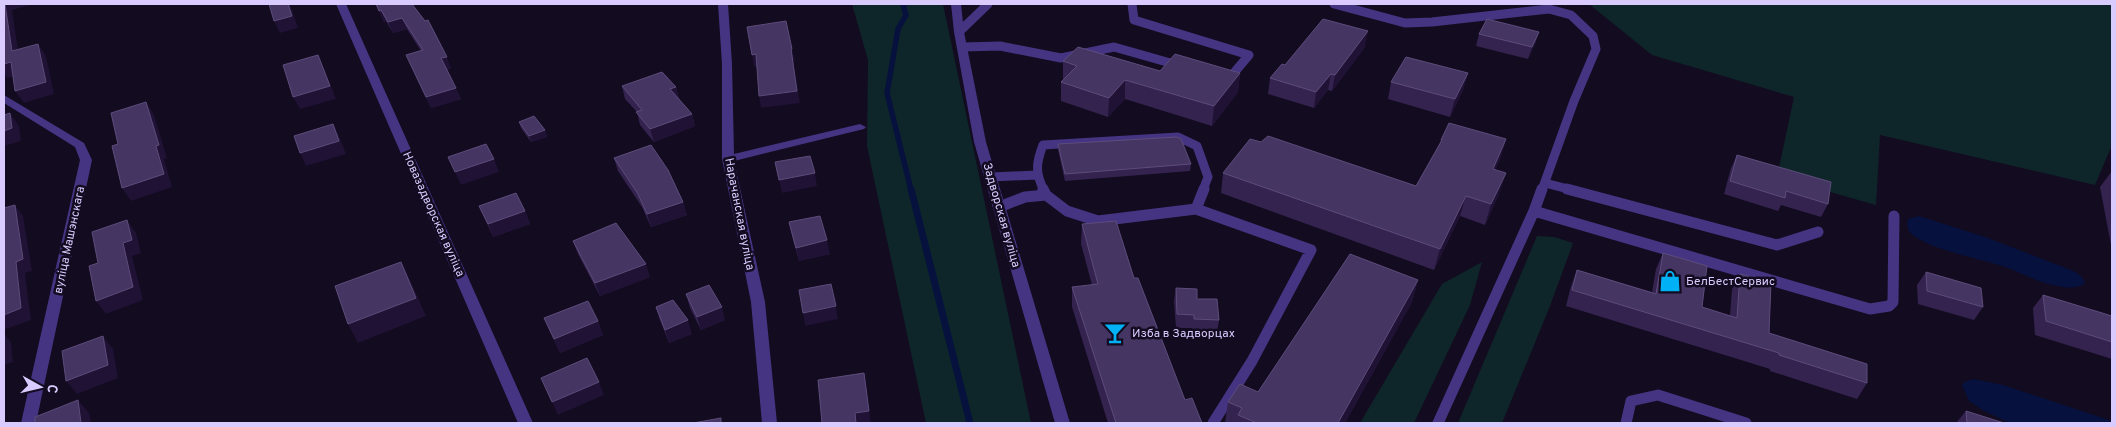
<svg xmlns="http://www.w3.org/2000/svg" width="2116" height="427" viewBox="0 0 2116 427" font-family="Overpass,sans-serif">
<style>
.green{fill:#0e262a}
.water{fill:#06113e}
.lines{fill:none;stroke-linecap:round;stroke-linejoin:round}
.stream-far1{stroke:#06113e;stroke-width:5.5}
.stream{stroke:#06113e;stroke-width:7}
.lane-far1{stroke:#453482;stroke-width:9}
.lane{stroke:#453482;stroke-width:11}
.street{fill:#453482;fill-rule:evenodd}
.wall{fill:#34234f}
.shaded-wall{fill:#1f1234}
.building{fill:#453562;stroke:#5d4c7b}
.labels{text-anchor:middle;stroke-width:5;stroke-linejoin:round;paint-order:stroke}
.street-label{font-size:12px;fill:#dacbff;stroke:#130b20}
.poi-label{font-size:12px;fill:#dacbff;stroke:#130b20;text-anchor:start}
</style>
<rect width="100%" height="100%" fill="#130b20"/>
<path class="green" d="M852 4H943L1031 423H926L867 146 868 60Z
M1589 4H2112V145L2095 185 1880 135 1876 205 1777 177 1794 97 1652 55Z
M1537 236 1554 237 1573 243 1550 306 1502 423H1458Z
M1482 262 1470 305 1414 423H1360L1442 284Z"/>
<path class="water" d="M1919 216 1985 237 2071 270C2077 273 2083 276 2085 283 2079 288 2071 288 2063 287 2043 285 2024 274 2005 267 1979 258 1940 252 1917 238 1909 233 1906 228 1908 219Z
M1974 379 2003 385 2112 421V423H2010L1984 411 1969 401 1962 385 1966 381Z"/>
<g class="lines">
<path class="stream-far1" d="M903 4 906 15 898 29 887 93 911 190"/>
<path class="stream" d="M911 189 970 423"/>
<path class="lane-far1" d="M1132 4 1134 20 1249 55 1228 80
M1334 4 1405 23 1432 22 1549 9 1571 15 1593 36 1596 49 1574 101 1542 190
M959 32 988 4
M962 47 1000 46 1061 58 1114 47 1181 66
M991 177 1036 175
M1545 183 1572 190
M1044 190C1035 173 1036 163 1043 145L1178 137 1197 146 1208 177 1203 190"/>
<path class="lane" d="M1043 189 1046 195
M1567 189 1777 245 1818 232
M1046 195 1067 211 1098 221 1196 209 1204 189
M999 207 1025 197 1046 195
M1196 209 1311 250 1252 361 1213 423
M1534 211 1870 309 1889 306 1893 302 1894 216
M1438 423 1534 211 1542 189
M1626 423 1631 401 1658 395 1746 423"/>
<path class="street" d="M336 4H346L533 423H518Z
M718 4H728L732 64 734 154 860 124 866 127 864 129 734 161 765 302 777 423H762L751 302 722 159V64Z
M951 4H961L964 32 986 142 1070 423H1055L974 142 954 32Z
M4 95 84 143 92 160 36 423H21L80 160 75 147 4 103Z"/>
</g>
<path class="wall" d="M376 4H412L451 68 447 70 461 99 431 108 406 55 421 51 407 29 393 33 386 21 384 22Z
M1539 32 1535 44 1528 59 1476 46 1479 34Z
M1365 47 1332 91 1328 90 1314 108 1268 94 1270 78 1285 65Z
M1063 61 1160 71 1240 73 1238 92 1212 126 1125 99 1108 117 1061 101V82L1063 80Z
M1468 73 1463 90 1450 117 1388 99 1391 82Z
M622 86 676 87 679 99 692 114 695 126 654 142 640 125 637 112 625 99Z
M519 122 545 130 547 137 531 142 521 128Z
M1506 139 1500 159 1495 170 1499 194 1485 225 1460 216 1434 270 1221 193 1223 173 1416 186 1439 146 1441 140Z
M1058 144 1191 164 1190 171 1065 181 1058 150Z
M1737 155 1828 204 1821 217 1781 205 1778 211 1724 194 1731 168Z
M614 158 683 202 687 215 651 227 642 207 618 171Z
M2112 171V246L2111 245 2100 187Z
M479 206 525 211 530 224 493 237Z
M789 222 830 254 799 261 792 236Z
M1082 224 1134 278 1185 400 1202 423H1108L1072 307V287L1092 285 1081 244Z
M573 241 650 277 600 296 578 254Z
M1663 253 1702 307 1730 316 1732 289 1740 274 1769 333 1867 383 1857 399 1770 371V369L1566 306 1571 286 1577 270 1652 292 1656 269Z
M1926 272 1983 307 1974 320 1918 304 1917 285Z
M1418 280 1412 302 1345 423H1225L1228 402 1258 392Z
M1176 288 1197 299 1219 320 1217 333H1193L1192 328H1176L1174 301Z
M686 294 725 320 701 330 690 308Z
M2043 295 2112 316V359L2035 335 2033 308Z
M656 307 692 334 669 343 660 320Z
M544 318 598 321 603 335 560 353Z
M1966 411 2004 423H1956Z"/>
<path class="shaded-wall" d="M5 4H34L12 10 20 63 12 51Z
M288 4H290L298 28 280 33 274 21Z
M381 10 386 21 384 22 379 11Z
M402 18 407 29 393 33 388 22Z
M1368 31 1365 47 1332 91 1335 75Z
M1539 32 1535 44 1528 59 1532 47Z
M38 44 46 56 54 94 24 103 15 91Z
M791 49H792L795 61H793L800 103 761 108 759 96Z
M756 54 758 66 754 67 752 55Z
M318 55 324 68 336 99 300 109 293 97Z
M447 57 451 68 446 70 441 58Z
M11 62 19 75 7 78 4 73V64Z
M1240 73 1238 92 1212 126 1214 106Z
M1468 73 1463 90 1450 117 1455 99Z
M1331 74 1328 90 1314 108 1316 92Z
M1125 80V99L1108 117 1109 98Z
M676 87 679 100 670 89Z
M456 88 461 99 431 108 426 97Z
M146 102 154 115 167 158 164 159 172 187 131 201 122 188 156 146Z
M10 113 19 126 21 141 4 146V131Z
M692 114 695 126 654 142 650 129Z
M333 124 339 136 346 154 306 166 300 153Z
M545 130 547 137 531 142 529 136Z
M1506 139 1500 159 1487 190 1493 169Z
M494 159 499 172 461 185 455 172Z
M815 173 817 186 782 193 779 180Z
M1506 173 1499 194 1485 225 1491 204Z
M1466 196 1460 216 1434 270 1440 249Z
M683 202 687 215 651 227 647 214Z
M15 205 23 216 32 271 25 273 31 320 6 329 4 326V315L16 262Z
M525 211 530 224 493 237 488 224Z
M127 220 136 233 141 253 132 256 143 300 106 314 96 301 123 243Z
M827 240 830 254 799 261 796 248Z
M401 262 410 280 426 316 358 343 348 324Z
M646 264 650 277 600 296 595 283Z
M1418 280 1412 302 1345 423H1338Z
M836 306 838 319 805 326 803 313Z
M722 307 725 320 701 330 697 317Z
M688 320 692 334 669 343 665 330Z
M598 321 603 335 560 353 554 339Z
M4 334 11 342 13 362 4 365Z
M103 336 113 349 118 378 77 394 66 381Z
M864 373 871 423H856L855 413Z
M599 382 604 395 558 415 552 402Z
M78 400 89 413 91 423H81Z"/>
<path class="building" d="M4 4H5L12 51 38 44 46 82 15 91 11 62 4 64Z
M269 4H288L292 16 274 21Z
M376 4H412L425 21 428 20 447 57 441 58 456 88 426 97 406 55 423 50 402 18 388 22 381 10 379 11Z
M1323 19 1368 31 1335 75 1331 74 1316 92 1270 78 1282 64 1285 65Z
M1487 19 1539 32 1532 47 1479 34Z
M786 21 792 49H791L797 91 759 96 756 54 752 55 747 27Z
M1078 47 1160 71 1175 54 1240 73 1214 106 1125 80 1109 98 1061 82 1077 66 1063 61Z
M318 55 330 86 293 97 283 65Z
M1406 57 1468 73 1455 99 1391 82Z
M662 72 676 87 670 89 692 114 650 129 636 112 642 110 622 86Z
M146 102 159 145 156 146 164 174 122 188 112 146 118 144 111 113Z
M10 113 12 128 4 131V115Z
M534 116 545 130 529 136 519 122Z
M1449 123 1506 139 1493 169 1506 173 1491 204 1466 196 1440 249 1223 173 1250 139 1261 142 1268 136 1416 186 1442 140H1441Z
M333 124 339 141 300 153 294 136Z
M1177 137 1181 139 1191 164 1065 174 1058 144Z
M486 144 494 159 455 172 448 157Z
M651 145 668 170 683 202 647 214 638 194 614 158Z
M1737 155 1831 182 1828 204 1786 191 1785 198 1730 181Z
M810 156 815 173 779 180 775 162Z
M516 193 525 211 488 224 479 206Z
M15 205 23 259 16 262 21 308 4 315V208Z
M820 216 827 240 796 248 789 222Z
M127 220 132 240 123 243 133 287 96 301 89 266 98 263 92 232Z
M1116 221 1134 278H1138L1185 400 1192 398 1202 423H1116L1072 287 1098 284 1082 224Z
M616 223 646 264 595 283 573 241Z
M1663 253 1707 266 1702 307 1737 318 1740 274 1771 282 1769 333 1867 364V383L1779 355V353L1572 290 1577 270 1656 294Z
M1350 254 1418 280 1338 423H1257L1238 415 1242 408 1228 402 1240 384 1258 392Z
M401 262 416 298 348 324 335 286Z
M1926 272 1981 288 1983 307 1927 291Z
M831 284 836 306 803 313 799 290Z
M709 285 722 307 697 317 686 294Z
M1176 288 1197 289V299H1217L1219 320 1194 319V315L1177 314Z
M2043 295 2112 316V342L2046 321Z
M673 300 688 320 665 330 656 307Z
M588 301 598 321 554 339 544 318Z
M103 336 108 365 66 381 62 351Z
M587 358 599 382 552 402 541 378Z
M864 373 869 411 855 413 856 423H822L818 380Z
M78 400 81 423H35V417Z
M1966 411 2004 423H1967Z
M721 418V423H693Z"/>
<defs>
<g id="shop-bare" transform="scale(1.725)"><path d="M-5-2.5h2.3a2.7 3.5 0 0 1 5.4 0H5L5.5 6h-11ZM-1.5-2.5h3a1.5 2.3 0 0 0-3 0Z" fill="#00b1f6" stroke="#130b20" stroke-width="2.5" paint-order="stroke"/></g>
<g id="bar-bare" transform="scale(1.725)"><path d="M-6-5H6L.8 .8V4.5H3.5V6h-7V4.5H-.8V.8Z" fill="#00b1f6" stroke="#130b20" stroke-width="2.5" paint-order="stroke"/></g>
</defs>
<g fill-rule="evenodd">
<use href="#shop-bare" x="1670" y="281"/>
<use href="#bar-bare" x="1115" y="333"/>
</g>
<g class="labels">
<g class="street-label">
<text transform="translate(434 214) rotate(66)" y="4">Новазадворская вуліца</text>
<text transform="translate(740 214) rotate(79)" y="4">Нарачанская вуліца</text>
<text transform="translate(1002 215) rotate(74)" y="4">Задворская вуліца</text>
<text transform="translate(69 240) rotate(-78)" y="4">вуліца Машэнскага</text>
</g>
<g class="poi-label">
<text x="1686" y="285">БелБестСервис</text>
<text x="1132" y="337">Изба в Задворцах</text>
</g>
</g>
<rect width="2116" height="427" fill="none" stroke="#dacbff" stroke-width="10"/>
<g transform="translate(40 387) rotate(98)" stroke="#130b20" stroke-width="4" paint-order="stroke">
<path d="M0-4L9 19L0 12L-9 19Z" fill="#dacbff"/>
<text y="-8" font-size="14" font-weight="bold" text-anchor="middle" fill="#dacbff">С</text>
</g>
</svg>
